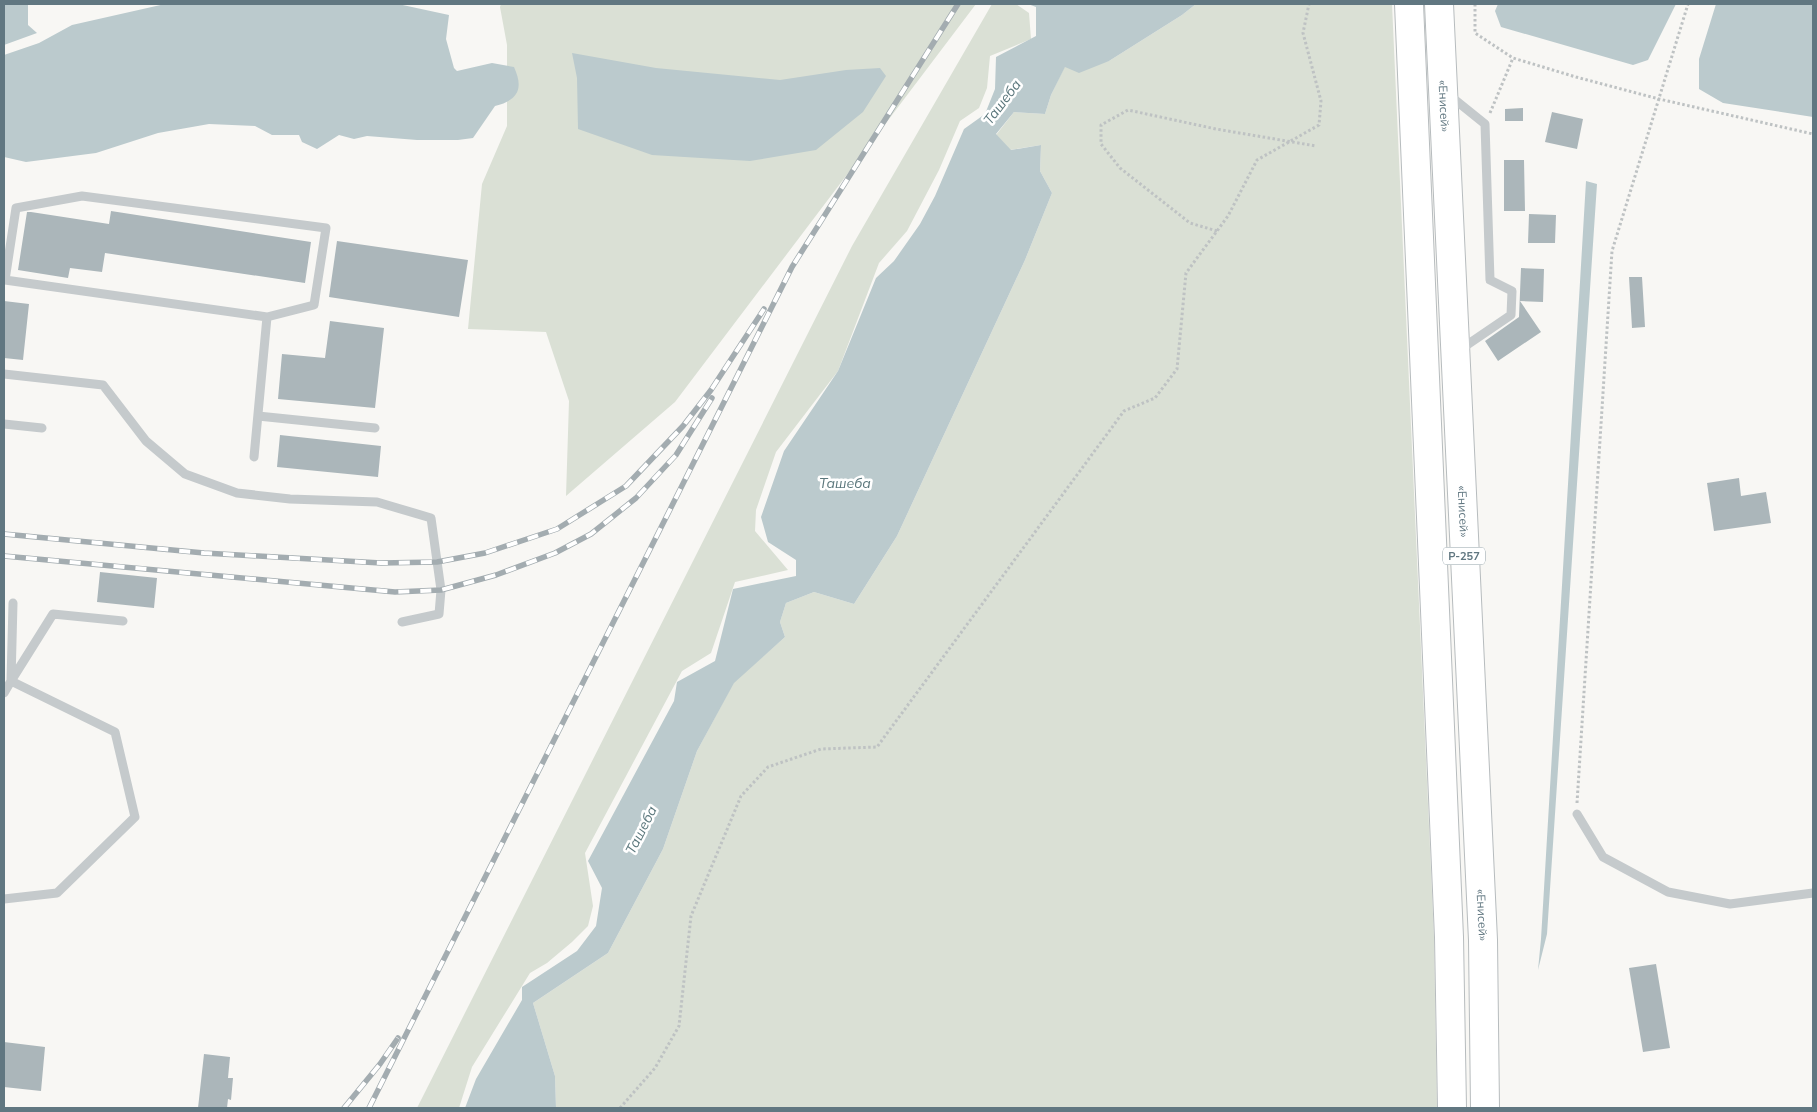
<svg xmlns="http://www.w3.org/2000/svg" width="1817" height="1112" viewBox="0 0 1817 1112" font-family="Mulish,sans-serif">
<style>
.green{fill:#dae0d5}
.water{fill:#bbcacd}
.building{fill:#abb6ba}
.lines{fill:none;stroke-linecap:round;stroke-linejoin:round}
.highway-casing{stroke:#b7bcbe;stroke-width:30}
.path{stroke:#bec2c3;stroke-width:3;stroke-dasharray:2.5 2.5;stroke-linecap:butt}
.lane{stroke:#c5cacc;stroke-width:9}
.highway{stroke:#fff;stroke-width:28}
.rail-casing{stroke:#a3acb0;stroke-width:5.5}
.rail{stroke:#fff;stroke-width:4;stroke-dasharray:11;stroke-linecap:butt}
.labels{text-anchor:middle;stroke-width:5;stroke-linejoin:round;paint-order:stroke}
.shield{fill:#fff;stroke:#90a0a7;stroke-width:1}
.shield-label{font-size:11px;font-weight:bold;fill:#617781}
.street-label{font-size:12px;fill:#617781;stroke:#fff}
.water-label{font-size:14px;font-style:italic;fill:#5b777c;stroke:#fff}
</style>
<rect width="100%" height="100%" fill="#f8f7f4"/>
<path class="green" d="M501 4H976L675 402 566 496 569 401 546 332 468 329 482 184 507 126V45L500 7Z
M992 4H1016L1029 13 1031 39 990 56 987 88 979 108 960 121 939 170 907 231 879 263 838 371 776 452 756 510 755 531 788 570 735 582 711 653 682 671 585 853 593 906 588 926 572 942 547 963 530 973 472 1067 459 1108H417L852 246Z
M1196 4H1392L1434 937 1437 1108H556L555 1076 533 1003 608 953 663 849 697 751 734 682 785 637 780 622 786 603 814 592 854 604 897 536 1025 260 1052 193 1040 171 1041 145 1010 150 996 135 1014 112 1045 114 1051 95 1065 66 1109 61 1182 15Z"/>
<path class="water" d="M4 4H28V25L37 33 4 45Z
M165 4H398L449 15 446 39 454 68 457 71 492 63 514 67C524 89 518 100 495 106L473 138 458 140H417L367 136 354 139 339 135 317 149 302 142 299 135H272L255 126 209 124 158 133 96 153 26 162 4 157V55L39 43 72 25Z
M1028 4H1196L1182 15 1109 61 1079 73 1065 67 1051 95 1045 114 1014 112 996 134 1011 150 1041 145 1040 171 1052 193 1025 260 897 536 854 604 814 592 786 603 780 622 785 637 734 683 697 751 663 849 608 953 533 1003 555 1076 556 1108H465L476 1079 522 1000V987L577 951 596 926 602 888 588 861 674 701 677 682 715 661 733 589 796 576V560L768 542 761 517 784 451 838 371 876 278 894 261 920 224 935 196 964 129 985 114 995 89 996 57 1036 36V7Z
M1498 4H1676L1648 60 1633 65 1501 27 1495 11Z
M1716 4H1813V117L1723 103 1699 89V59Z
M572 53 656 68 780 80 846 70 880 68 886 76 863 112 816 150 750 161 652 155 578 129 577 78Z
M1586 181 1597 184 1547 934 1538 970 1541 939Z"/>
<path class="building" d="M1523 108V121H1505V109Z
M1552 112 1583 119 1577 149 1545 142Z
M1504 160H1524L1525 211H1504Z
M111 211 311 242 305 283 105 253 102 272 70 268 68 278 18 270 27 212H31L109 224Z
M1529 214 1556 215 1555 243H1528Z
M337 241 468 260 459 317 329 297Z
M1521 268 1544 269 1543 302 1520 301 1541 332 1498 361 1485 341 1519 317Z
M1629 277H1642L1645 327 1632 328Z
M4 301 29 304 23 360 4 358Z
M330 321 384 328 375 408 278 399 282 354 325 358Z
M280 435 381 446 378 477 277 467Z
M1739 478 1741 496 1766 492 1771 523 1714 531 1707 483Z
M100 572 157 578 154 608 97 602Z
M1656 964 1670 1048 1643 1052 1629 968Z
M4 1042 45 1047 41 1091 4 1087Z
M204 1054 230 1057 228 1078H233L231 1100 228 1099 227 1108H198Z"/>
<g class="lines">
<g class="highway-casing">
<g id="highway">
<path d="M1409 4 1449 937 1452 1108"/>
<path id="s1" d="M1439 4 1483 940 1485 1108"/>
</g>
</g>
<path class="path" d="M1475 4V33L1513 58 1576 77 1659 99 1813 134
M1490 113 1513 58
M1217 231 1190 223 1120 168 1101 144V125L1128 110 1216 129 1316 146
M1577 803 1612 251 1688 4
M620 1108 655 1068 679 1026 691 916 741 796 768 767 821 749 877 747 1124 411 1155 398 1177 369 1186 273 1228 216 1257 160 1319 125 1321 101 1303 33 1309 4"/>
<path class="lane" d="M1449 95 1485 124 1490 280 1512 291 1511 315 1461 349
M4 279 5 280 267 317 314 305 326 228 82 196 16 208 5 280
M4 374 103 385 146 441 185 474 237 493 290 499 377 502 431 518 441 590 439 614 402 622
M258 416 375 428
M4 424 42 428
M254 457 267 317
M13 603 11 681 53 614 123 621
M4 693 11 681 115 732 135 817 57 893 4 899
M1577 814 1603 857 1668 892 1730 904 1813 893"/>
<use href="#highway" class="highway"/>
<g class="rail-casing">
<path id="rail" d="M4 534 204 553 381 563 437 562 485 553 557 529 626 486 683 426 711 390 764 309
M4 556 395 592 441 590 496 575 555 553 591 534 636 498 676 455 712 398
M344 1108 380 1064 398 1038
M369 1108 792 267 958 4"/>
</g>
<use href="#rail" class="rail"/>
</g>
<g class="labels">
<rect class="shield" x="1443" y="547.5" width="42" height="17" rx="4"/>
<g class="shield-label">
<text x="1464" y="560">Р-257</text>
</g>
<g class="street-label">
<text dy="4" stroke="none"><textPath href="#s1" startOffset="102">«Енисей»</textPath></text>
<text dy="4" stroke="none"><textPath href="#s1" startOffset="508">«Енисей»</textPath></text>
<text dy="4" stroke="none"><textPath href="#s1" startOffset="912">«Енисей»</textPath></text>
</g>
<g class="water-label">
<text transform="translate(1002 102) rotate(-53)" y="5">Ташеба</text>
<text x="845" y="488">Ташеба</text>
<text transform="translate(641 830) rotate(-63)" y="5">Ташеба</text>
</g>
</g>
<rect width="1817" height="1112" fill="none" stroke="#617781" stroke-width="10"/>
</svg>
